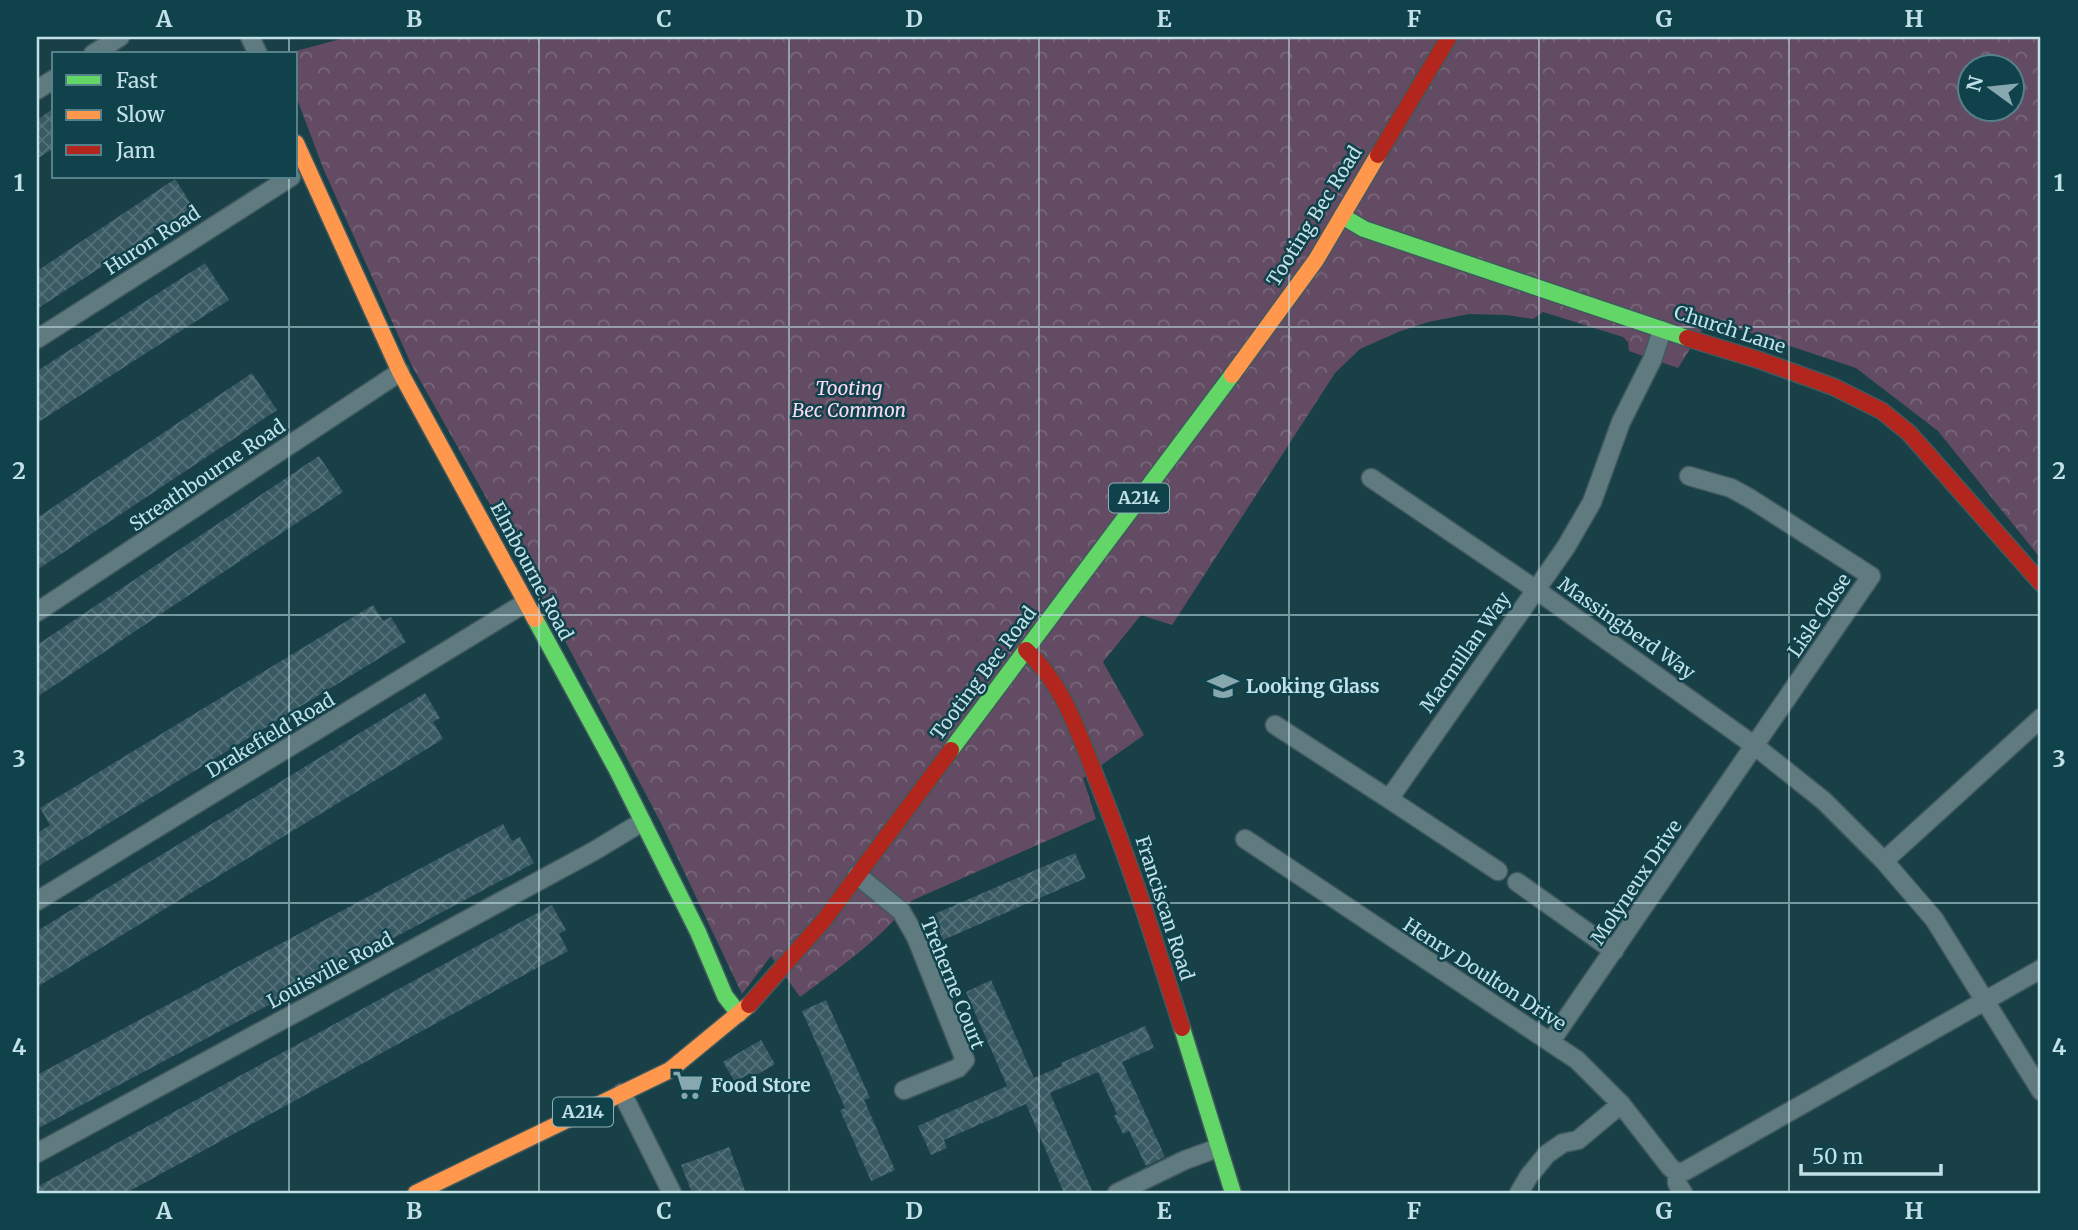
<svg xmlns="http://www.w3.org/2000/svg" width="2078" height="1230" viewBox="0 0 2078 1230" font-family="Merriweather,serif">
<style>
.park{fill:url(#park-crowns);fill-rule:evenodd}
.building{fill:url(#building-cross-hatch)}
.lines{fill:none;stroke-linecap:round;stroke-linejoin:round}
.street-casing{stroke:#40595e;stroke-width:21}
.fast-casing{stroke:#40595e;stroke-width:19}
.slow-casing{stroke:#40595e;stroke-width:19}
.jam-casing{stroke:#40595e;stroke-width:19}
.street{stroke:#607b80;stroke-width:18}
.fast{stroke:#63d668;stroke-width:16}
.slow{stroke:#ff974d;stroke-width:16}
.jam{stroke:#b3261e;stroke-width:16}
.grid{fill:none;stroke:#c2e0e7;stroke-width:2;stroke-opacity:0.55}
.labels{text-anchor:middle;stroke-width:5;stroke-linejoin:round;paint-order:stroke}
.shield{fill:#10424c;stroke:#8db1b8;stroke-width:2}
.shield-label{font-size:18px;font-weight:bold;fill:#c2e0e7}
.street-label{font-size:19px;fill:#c2e0e7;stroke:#10424c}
.park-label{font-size:19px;font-style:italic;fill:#fad9f2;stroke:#10424c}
.poi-label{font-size:19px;font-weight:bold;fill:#c2e0e7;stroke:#10424c;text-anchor:start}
.neatline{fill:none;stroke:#c2e0e7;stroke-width:2.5}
.grid-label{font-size:23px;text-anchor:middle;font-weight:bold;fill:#c2e0e7}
</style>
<defs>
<pattern id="park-crowns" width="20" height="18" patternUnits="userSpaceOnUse" patternTransform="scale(1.75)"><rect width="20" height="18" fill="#634c63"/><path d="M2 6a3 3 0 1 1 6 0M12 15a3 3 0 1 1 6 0" fill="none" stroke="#786679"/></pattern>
<pattern id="building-cross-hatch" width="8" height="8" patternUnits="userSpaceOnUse" patternTransform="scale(1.75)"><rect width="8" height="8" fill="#395963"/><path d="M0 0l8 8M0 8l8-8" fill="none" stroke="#547179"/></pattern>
</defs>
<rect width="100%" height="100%" fill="#194047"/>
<path class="park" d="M348 37H2041V559L1938 431 1856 368 1709 319 1678 368 1629 351 1628 342 1623 337 1543 312 1533 319 1507 315 1469 314 1428 322 1398 332 1360 349 1335 373 1172 625 1141 615 1103 662 1144 735 1083 778 1096 819 911 901C881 939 838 969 800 997L771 956 742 994 662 825 541 595 412 366 323 168 296 96V54H285ZM1969 66H2011V108H1969Z"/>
<path class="building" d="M54 108V148L37 159V120Z
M175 179 193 207 37 309V271Z
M205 263 229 300 37 423V371Z
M252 373 277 410 37 570V518Z
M319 456 343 492 37 697V645Z
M373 605 383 621 391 617 406 642 37 867V833L50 825 40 808Z
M425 693 440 718 433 722 443 739 37 987V931Z
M503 824 512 841 520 837 534 863 37 1129V1075Z
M1075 853 1086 878 943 940 932 915Z
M552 905 566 930 559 934 568 951 126 1193H37V1187Z
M991 980 1034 1078 1062 1066 1061 1063 1145 1026 1154 1048 1122 1062 1165 1157 1146 1166 1129 1131 1123 1134 1114 1116 1117 1114 1098 1072 1050 1093 1093 1193H1064L1026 1104 944 1140 947 1148 931 1155 918 1126 1007 1086 966 992Z
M826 1000 870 1098 864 1100 895 1170 871 1181 840 1110 845 1108 802 1011Z
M761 1040 775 1064 753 1077 751 1073 735 1082 723 1062Z
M729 1147 746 1193H692L681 1165Z"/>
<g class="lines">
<g class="street-casing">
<path id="street" d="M250 37 258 54
M93 54 120 37
M37 90 54 79
M37 339 291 177
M1371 478 1535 589 1755 746 1824 801 1884 861
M37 612 400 372
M2041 718 1884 861 1934 919 2041 1091
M1275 725 1389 799
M1245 839 1577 1060 1621 1104 1670 1167 1677 1173
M1498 871 1389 799 1566 547 1592 502 1621 422 1653 358 1662 330
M857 875 901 911 916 937 965 1060 958 1068 904 1090
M1517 882 1614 951
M37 901 525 603
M1551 1041 1871 576 1751 499 1731 488 1689 476
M622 1093 672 1193
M37 1153 594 851 642 822
M1677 1173 1685 1171 2041 969
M1677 1173V1183L1683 1193
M1117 1193 1185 1160 1218 1148
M1519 1193 1529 1176 1547 1154 1563 1143 1578 1140 1621 1104"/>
</g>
<g class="fast-casing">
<path id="fast" d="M1342 216 1364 229 1687 338
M535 619 617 770 698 932 725 996 739 1014
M951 750 1232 375
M1182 1028 1233 1193"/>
</g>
<g class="slow-casing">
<path id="slow" d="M296 143 400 372 535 619
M1232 375 1316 260 1378 155
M416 1193 670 1070 749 1005"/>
</g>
<g class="jam-casing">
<path id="jam" d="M1378 155 1449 37
M1687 338 1759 360 1834 387 1882 411 1909 433 2041 583
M1026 650C1064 685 1079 734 1097 780 1130 862 1156 945 1182 1028
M749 1005 824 920 951 750"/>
</g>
<use href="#street" class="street"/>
<use href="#fast" class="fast"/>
<use href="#slow" class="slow"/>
<use href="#jam" class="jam"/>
</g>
<path class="grid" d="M289 37V54M539 37V1193M789 37V1193M1039 37V1193M1289 37V1193M1539 37V1193M1789 37V1193M289 177V1193M37 327H2041M37 615H2041M37 903H2041"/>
<defs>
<g id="school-bare" transform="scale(2.415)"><path d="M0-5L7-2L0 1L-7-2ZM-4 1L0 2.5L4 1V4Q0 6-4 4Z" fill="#87a8af" stroke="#10424c" stroke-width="2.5" paint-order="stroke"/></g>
<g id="supermarket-bare" transform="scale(2.415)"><path d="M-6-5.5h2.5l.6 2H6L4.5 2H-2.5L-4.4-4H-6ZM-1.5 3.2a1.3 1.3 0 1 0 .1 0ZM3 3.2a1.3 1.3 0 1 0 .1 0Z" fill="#87a8af" stroke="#10424c" stroke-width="2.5" paint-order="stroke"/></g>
</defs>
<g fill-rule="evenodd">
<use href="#school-bare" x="1223" y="686"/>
<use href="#supermarket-bare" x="688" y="1085"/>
</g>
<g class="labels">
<g class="shield">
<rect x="1109" y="483.5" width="60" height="29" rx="5"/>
<rect x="553" y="1097.5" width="60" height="29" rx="5"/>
</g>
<g class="shield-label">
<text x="1139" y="504">A214</text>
<text x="583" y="1118">A214</text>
</g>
<g class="street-label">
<text transform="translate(1314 216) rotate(-58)" y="7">Tooting Bec Road</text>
<text transform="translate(152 240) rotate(-33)" y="7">Huron Road</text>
<text transform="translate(1730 329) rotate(18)" y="7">Church Lane</text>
<text transform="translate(207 475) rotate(-34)" y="7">Streathbourne Road</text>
<text transform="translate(532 571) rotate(62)" y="7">Elmbourne Road</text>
<text transform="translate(1819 615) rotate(-56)" y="7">Lisle Close</text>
<text transform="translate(1627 628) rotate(35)" y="7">Massingberd Way</text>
<text transform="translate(1465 652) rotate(-55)" y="7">Macmillan Way</text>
<text transform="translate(983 673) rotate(-53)" y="7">Tooting Bec Road</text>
<text transform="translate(270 735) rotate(-31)" y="7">Drakefield Road</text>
<text transform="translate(1636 882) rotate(-56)" y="7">Molyneux Drive</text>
<text transform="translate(1165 908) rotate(72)" y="7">Franciscan Road</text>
<text transform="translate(330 970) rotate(-28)" y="7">Louisville Road</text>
<text transform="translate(1485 974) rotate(33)" y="7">Henry Doulton Drive</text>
<text transform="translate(953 983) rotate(68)" y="7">Treherne Court</text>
</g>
<g class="park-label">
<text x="849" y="395">Tooting<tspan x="849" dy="22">Bec Common</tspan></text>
</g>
<g class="poi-label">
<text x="1246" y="693">Looking Glass</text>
<text x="711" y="1092">Food Store</text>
</g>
</g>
<rect width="2078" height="1230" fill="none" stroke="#10424c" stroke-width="77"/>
<rect x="52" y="52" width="245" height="126" fill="#10424c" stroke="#57818a" stroke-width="2"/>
<rect x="66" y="75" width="35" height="10" fill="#63d668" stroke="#57818a" stroke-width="2"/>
<text x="116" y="88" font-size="21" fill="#c2e0e7">Fast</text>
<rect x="66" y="110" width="35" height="10" fill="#ff974d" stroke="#57818a" stroke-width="2"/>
<text x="116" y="122" font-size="21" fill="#c2e0e7">Slow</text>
<rect x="66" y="145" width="35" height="10" fill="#b3261e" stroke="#57818a" stroke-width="2"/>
<text x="116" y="158" font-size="21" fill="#c2e0e7">Jam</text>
<g transform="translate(1991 88) rotate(285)"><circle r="33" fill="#10424c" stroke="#57818a" stroke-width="2"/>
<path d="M0-5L12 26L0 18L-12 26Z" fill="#87a8af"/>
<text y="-10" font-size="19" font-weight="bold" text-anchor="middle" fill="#c2e0e7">N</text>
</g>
<path d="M1801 1164v10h140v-10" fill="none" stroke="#c2e0e7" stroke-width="3.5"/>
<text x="1812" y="1164" font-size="21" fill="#c2e0e7" stroke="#10424c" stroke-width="5" paint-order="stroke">50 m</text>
<rect x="38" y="38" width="2001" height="1154" class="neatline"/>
<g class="grid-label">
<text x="164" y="27">A</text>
<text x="414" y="27">B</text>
<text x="664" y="27">C</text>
<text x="914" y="27">D</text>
<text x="1164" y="27">E</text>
<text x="1414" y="27">F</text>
<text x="1664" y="27">G</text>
<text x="1914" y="27">H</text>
<text x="19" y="191">1</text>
<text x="2059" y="191">1</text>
<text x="19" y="479">2</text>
<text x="2059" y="479">2</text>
<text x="19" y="767">3</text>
<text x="2059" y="767">3</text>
<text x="19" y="1055">4</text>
<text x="2059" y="1055">4</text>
<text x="164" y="1219">A</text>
<text x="414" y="1219">B</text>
<text x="664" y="1219">C</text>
<text x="914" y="1219">D</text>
<text x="1164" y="1219">E</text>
<text x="1414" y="1219">F</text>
<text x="1664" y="1219">G</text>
<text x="1914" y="1219">H</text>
</g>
</svg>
